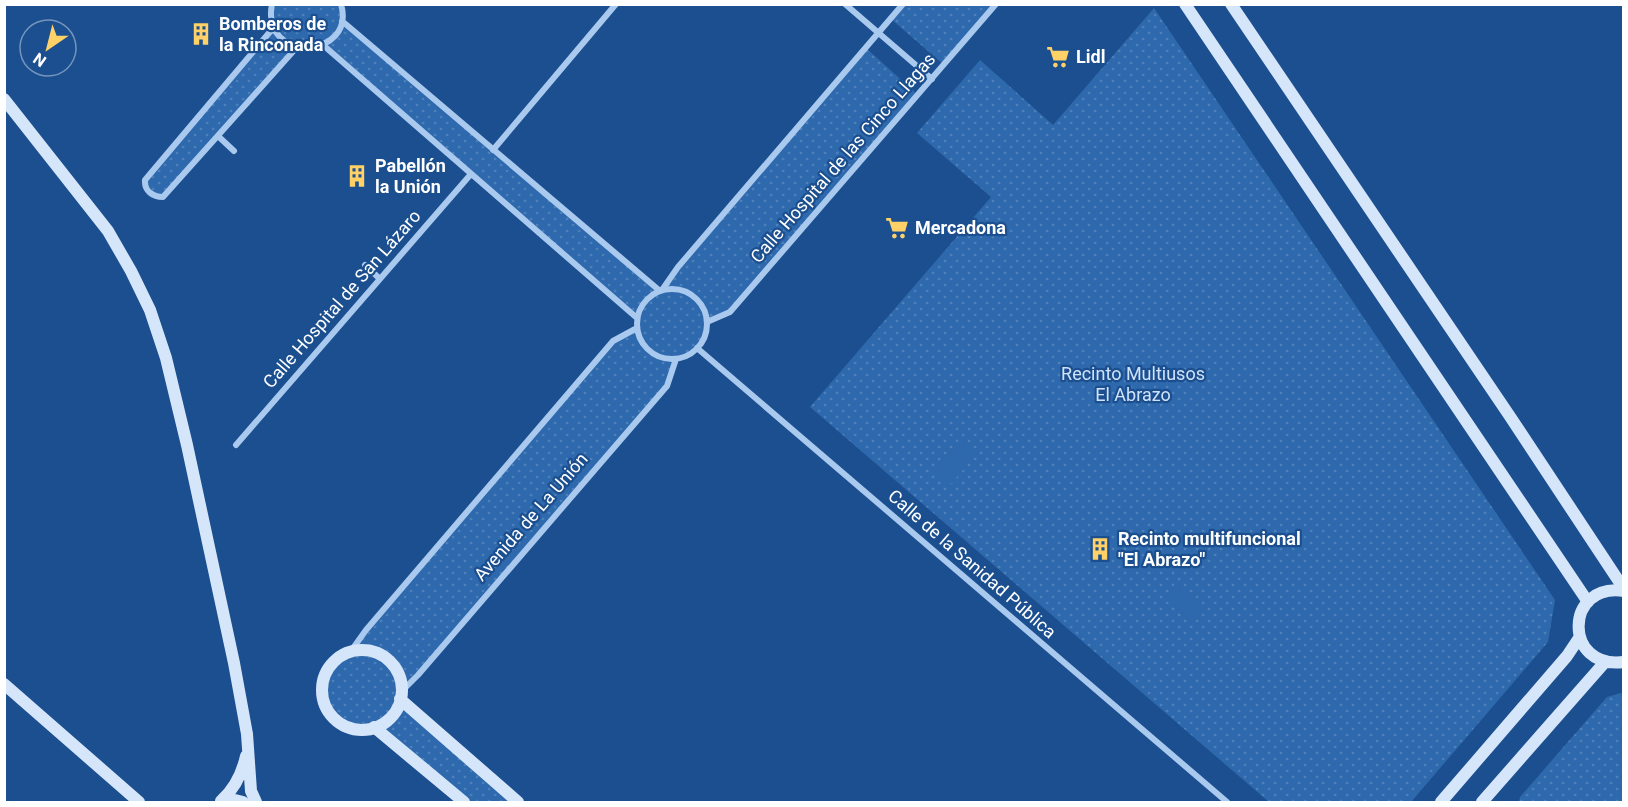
<svg xmlns="http://www.w3.org/2000/svg" width="1628" height="807" viewBox="0 0 1628 807" font-family="Roboto,sans-serif">
<style>
.green{fill:url(#green-dots)}
.pitch{fill:#2e69ad}
.lines{fill:none;stroke-linecap:round;stroke-linejoin:round}
.street{stroke:#a9c9ee;stroke-width:6}
.secondary{stroke:#d6e6fa;stroke-width:12}
.labels{text-anchor:middle;stroke-width:4.5;stroke-linejoin:round;paint-order:stroke}
.poi-label{font-size:18px;font-weight:bold;fill:#fff;stroke:#1b4f8f;text-anchor:start}
.street-label{font-size:18px;fill:#fff;stroke:#1b4f8f}
.park-label{font-size:18px;fill:#cfe3fa;stroke:#1b4f8f}
</style>
<defs>
<pattern id="green-dots" width="8" height="8" patternUnits="userSpaceOnUse" patternTransform="scale(1.5)"><rect width="8" height="8" fill="#2e69ad"/><path d="M2 2h.1M6 6h.1" fill="none" stroke="#4d80b9" stroke-width="1.8" stroke-linecap="round"/></pattern>
</defs>
<rect width="100%" height="100%" fill="#1b4f8f"/>
<path class="green" d="M272 5H341L342 21 662 290 866 48 918 95 730 312 707 322C705 342 695 354 676 359L667 386 402 691 401 699 518 802H464L370 729 349 727 336 721 327 710 322 695V683L328 668 339 656 351 651 613 341 637 328V318L323 45 297 47 163 197 150 193 145 180 274 27Z
M903 5H996L944 65 891 19Z
M1154 8 1555 600 1548 642 1411 802H1269L810 407 991 197 917 133 980 60 1053 125Z
M1621 693 1624 695 1623 802H1519L1520 797 1607 697Z"/>
<path class="pitch" d="M961 438 978 452 951 484 933 469Z
M1177 582 1206 607 1193 622 1164 598Z"/>
<g class="lines">
<path class="street" d="M272 4C260 64 357 59 341 4
M845 4 932 79
M342 21 660 291
M274 27 145 180C144 191 153 197 163 197L297 47
M323 45 637 318
M218 136 234 151
M493 150 616 4
M365 265 380 279
M637 324a35 35 0 1 1 70 0a35 35 0 1 1-70 0Z
M662 290 678 267 903 4
M707 322 730 312 996 4
M697 348 1227 802
M236 445 471 174
M351 651 366 630 613 341 637 328
M402 691 418 675 667 386 676 359"/>
<path class="secondary" d="M1185 4 1588 602
M1231 4 1509 415 1624 589
M4 99 108 231 131 271 150 310 166 358 187 445 234 663 247 734 251 791 256 802
M1624 591C1564 582 1563 670 1624 662
M322 690a40 40 0 1 1 80 0a40 40 0 1 1-80 0Z
M4 684 139 802
M400 699 518 802
M374 727 464 802
M222 800C235 788 242 774 246 756
M221 801 235 800 243 802
M1441 802 1567 656 1579 638
M1482 802 1605 662"/>
</g>
<defs>
<g id="building-bare" transform="scale(1.8)"><path d="M-4-6H4V6H1V3H-1V6H-4ZM-2.5-4.3h1.7v1.8h-1.7ZM.8-4.3h1.7v1.8H.8ZM-2.5-1h1.7V.8h-1.7ZM.8-1h1.7V.8H.8Z" fill="#ffd166" stroke="#1b4f8f" stroke-width="2.5" paint-order="stroke"/></g>
<g id="supermarket-bare" transform="scale(1.8)"><path d="M-6-5.5h2.5l.6 2H6L4.5 2H-2.5L-4.4-4H-6ZM-1.5 3.2a1.3 1.3 0 1 0 .1 0ZM3 3.2a1.3 1.3 0 1 0 .1 0Z" fill="#ffd166" stroke="#1b4f8f" stroke-width="2.5" paint-order="stroke"/></g>
</defs>
<g fill-rule="evenodd">
<use href="#building-bare" x="201" y="34"/>
<use href="#supermarket-bare" x="1058" y="57"/>
<use href="#building-bare" x="357" y="176"/>
<use href="#supermarket-bare" x="897" y="228"/>
<use href="#building-bare" x="1100" y="549"/>
</g>
<g class="labels">
<g class="poi-label">
<text x="219" y="30">Bomberos de<tspan x="219" dy="21">la Rinconada</tspan></text>
<text x="1076" y="63">Lidl</text>
<text x="375" y="172">Pabellón<tspan x="375" dy="21">la Unión</tspan></text>
<text x="915" y="234">Mercadona</text>
<text x="1118" y="545">Recinto multifuncional<tspan x="1118" dy="21">"El Abrazo"</tspan></text>
</g>
<g class="street-label">
<text transform="translate(843 158) rotate(-49)" y="6">Calle Hospital de las Cinco Llagas</text>
<text transform="translate(342 299) rotate(-49)" y="6">Calle Hospital de San Lázaro</text>
<text transform="translate(531 517) rotate(-49)" y="6">Avenida de La Unión</text>
<text transform="translate(972 564) rotate(41)" y="6">Calle de la Sanidad Pública</text>
</g>
<g class="park-label">
<text x="1133" y="380">Recinto Multiusos<tspan x="1133" dy="21">El Abrazo</tspan></text>
</g>
</g>
<rect width="1628" height="807" fill="none" stroke="#ffffff" stroke-width="12"/>
<g transform="translate(48 48) rotate(215)"><circle r="28" fill="#1b4f8f" stroke="#7695bc" stroke-width="1.5"/>
<path d="M0-4.5L10 22L0 15L-10 22Z" fill="#ffd166"/>
<text y="-9" font-size="16" font-weight="bold" text-anchor="middle" fill="#ffffff">N</text>
</g>
</svg>
